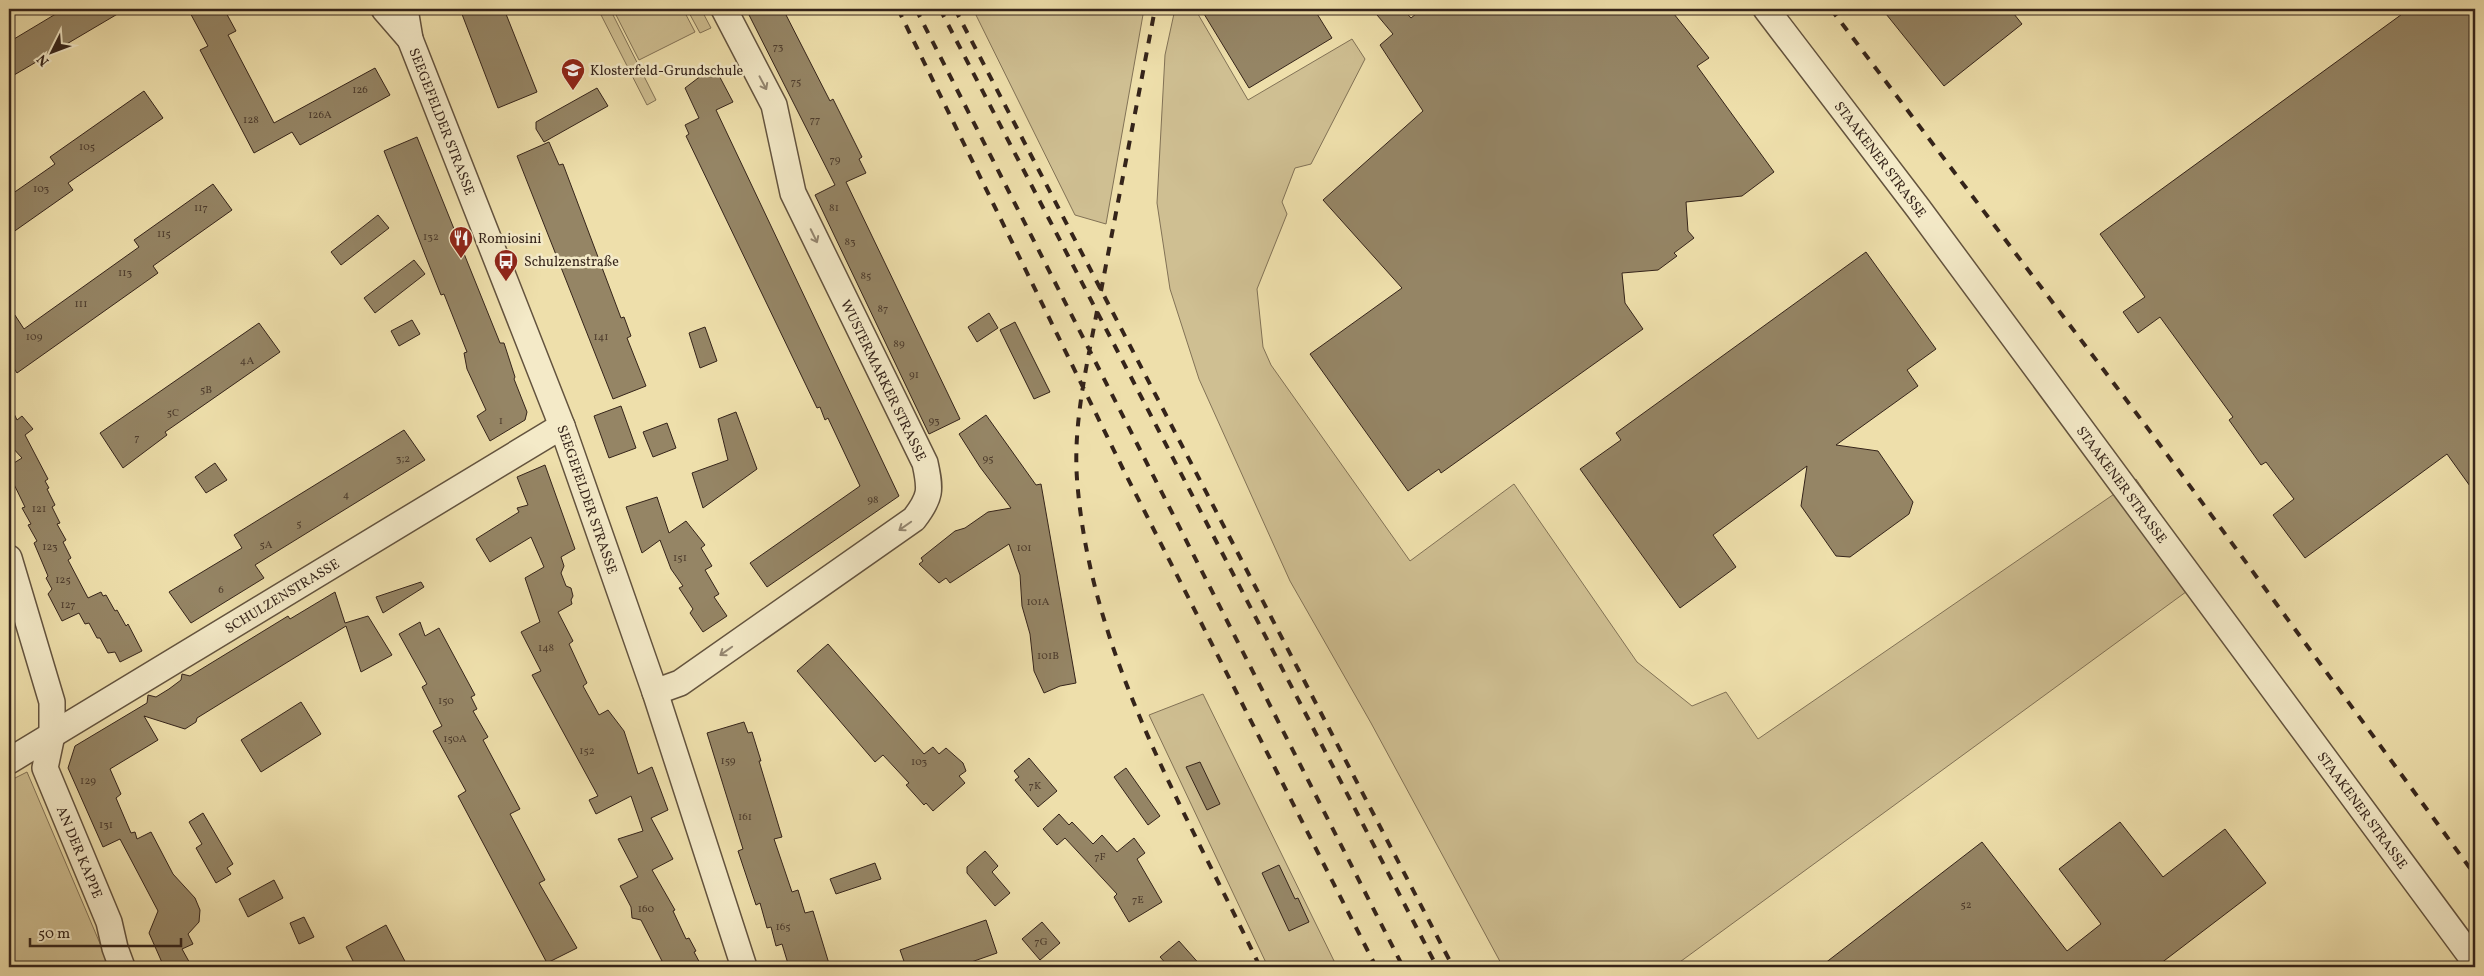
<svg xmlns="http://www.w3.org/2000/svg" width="2484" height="976" viewBox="0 0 2484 976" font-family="Vollkorn,serif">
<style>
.green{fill:#cfbf92;stroke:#827256}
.building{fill:#958565;stroke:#35241a}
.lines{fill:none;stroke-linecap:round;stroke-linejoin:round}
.minor-casing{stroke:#63533e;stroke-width:28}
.minor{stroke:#f4eac8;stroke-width:25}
.rail{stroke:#35241a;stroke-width:4;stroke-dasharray:9 9;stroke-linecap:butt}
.oneway{stroke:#948771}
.labels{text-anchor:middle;stroke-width:5;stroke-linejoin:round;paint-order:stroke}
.number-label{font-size:11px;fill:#4d3c2d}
.poi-label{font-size:14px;fill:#35241a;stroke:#f4eac8;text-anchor:start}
.street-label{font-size:14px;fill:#35241a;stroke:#f4eac8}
</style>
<rect width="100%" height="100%" fill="#eedfab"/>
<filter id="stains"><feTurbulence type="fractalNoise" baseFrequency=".004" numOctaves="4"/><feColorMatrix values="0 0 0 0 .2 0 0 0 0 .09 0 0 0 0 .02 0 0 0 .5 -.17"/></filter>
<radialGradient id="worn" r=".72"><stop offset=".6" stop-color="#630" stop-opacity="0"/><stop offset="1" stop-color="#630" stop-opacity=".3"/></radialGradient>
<path class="green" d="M598 9H610L656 100 647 105Z
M613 9H683L695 32 639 60Z
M687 9H701L711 28 700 33Z
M973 9H1144L1106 224 1075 215Z
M1175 9H1195L1248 100 1352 39 1365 59 1311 164 1295 168 1282 202 1287 214 1257 289 1263 347 1271 365 1410 561 1514 484 1637 662 1692 706 1726 692 1758 739 2136 479 2205 578 1673 967H1503L1371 723 1290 581 1199 379 1170 289 1157 203 1165 55Z
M1203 694 1337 967H1268L1149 715Z
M27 772 110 967H9V781Z"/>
<path class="building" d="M64 9H126L9 78V42Z
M188 9H224L236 31 228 35 274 123 375 68 390 95 300 145 292 132 254 153 200 50 208 46Z
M460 9H504L537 92 498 108Z
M746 9H783L830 101 833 99 862 157 859 159 866 173 846 182 960 419 929 434 815 195 835 185Z
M1201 9H1314L1332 38 1249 88Z
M1372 9H1403L1411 18 1422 9H1670L1709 58 1697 66 1774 172 1742 196 1686 202 1688 231 1694 238 1674 253 1677 256 1658 270 1622 273 1625 303 1643 329 1441 473 1439 469 1408 491 1310 354 1402 288 1323 200 1423 111 1380 45 1393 34Z
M1882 9H2010L2022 24 1944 86Z
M2409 9H2475V493L2447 454 2305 558 2273 515 2294 499 2266 462 2261 465 2229 420 2233 417 2160 317 2138 333 2123 312 2145 297 2100 234Z
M714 66 733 102 716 110 899 496 767 587 750 563 860 486 828 418 825 420 820 407 817 408 686 136 689 134 685 125 699 118 685 88Z
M597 88 608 106 544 142 536 129V122Z
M144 91 163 118 68 183 73 190 9 235V196L55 164 50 157Z
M417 137 500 343H504L515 377 514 379 527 412 525 420 490 441 477 416 486 410 467 369 464 353 467 352 444 294 441 295 435 280 384 151Z
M549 142 559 165 563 164 621 318 624 317 631 336 627 338 646 386 613 399 517 156Z
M213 184 232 210 153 266 158 273 17 373 9 361V306L24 329 139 247 134 240Z
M378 215 389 228 341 265 331 252Z
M1866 252 1936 349 1907 370 1918 386 1836 445 1878 451 1913 502 1909 514 1850 557 1836 556 1801 506 1807 466 1713 535 1736 567 1680 608 1580 469 1621 440 1616 433Z
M414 260 425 274 375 313 364 298Z
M989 313 998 328 977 342 968 327Z
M412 320 420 334 399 346 391 331Z
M1015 322 1050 392 1034 399 1000 330Z
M259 323 280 352 165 432 167 435 123 468 100 433Z
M705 327 717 361 700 368 689 333Z
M9 403 17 420 22 416 33 429 25 435 48 479 45 481 49 488 47 489 55 505 52 507 60 523 57 524 66 540 63 542 71 558 68 560 88 598 101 592 103 596 106 595 115 611 117 610 126 626 128 624 142 651 120 662 115 652 108 653 100 638H97L89 623 85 624 79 613 62 621 48 594 52 589 46 578 48 576 34 543 37 541 28 525 31 524 22 508 25 507 9 474V466L22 458 11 446 9 448Z
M621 406 636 448 609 458 594 416Z
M736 412 757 469 703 508 692 473 728 460 718 419Z
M986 415 1036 485 1041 484 1076 683 1060 686 1044 693 1034 671 1030 634 1022 606 1020 575 1009 544 950 583 946 578 939 583 919 564 923 561 921 558 955 531 965 528 988 512 1011 508 980 467 959 434Z
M667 423 676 448 653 457 643 432Z
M404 430 425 460 255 565 264 578 191 623 169 592 242 548 234 535Z
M215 463 227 480 206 493 195 477Z
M545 465 575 549 561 557 564 566 561 573 566 586 571 588 573 596 571 600 572 604 558 612 573 641 569 644 587 683 583 686 599 715 608 710 624 731 638 774 652 767 668 810 651 818 673 859 652 870 675 910 673 911 686 939 689 938 696 951 694 952 702 967H662V961L641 920 632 918 631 907 620 886 638 877 618 839 643 831 631 796 596 814 589 800 598 796 532 675 541 671 521 632 540 622 525 578 544 567 531 537 490 562 476 539 519 512 517 508 528 505 517 477Z
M657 497 669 533 686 521 705 545 701 548 712 566 705 570 719 594 714 597 727 616 703 632 690 613 693 609 679 588 683 586 671 569 660 540 642 553 626 507Z
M421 582 424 587 383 613 376 597Z
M335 592 345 623 368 616 392 655 361 672 346 626 197 718 196 722 185 729 144 716 158 740 110 769 121 794 116 798 131 833 135 832 137 839 151 832 173 874 195 898 200 910 199 922 188 934 193 944 182 949 192 967H164L149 933 158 911 120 839 103 847 68 768 75 746 147 703 148 695 156 697 169 689 181 680 182 674 190 676 288 616 290 619Z
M420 622 425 636 439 628 475 695 471 697 477 709 473 711 488 737 483 740 520 809 510 814 545 880 539 883 577 948 547 963 458 796 466 791 433 731 442 726 422 687 427 684 399 634Z
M828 644 924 754 933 747 939 754 946 748 963 763 966 771 959 776 965 783 933 811 926 803 924 805 906 785 909 783 883 755 875 762 797 671Z
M301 702 321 734 261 772 241 740Z
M744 722 748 733 752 732 761 761H759L782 837 774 839 792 892 798 890 805 913 813 911 830 967H789L782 944 776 946 771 927 767 928 760 903 756 905 738 851 743 849 707 733Z
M1029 758 1057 791 1038 807 1015 780 1019 777 1014 771Z
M1200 762 1220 804 1207 810 1186 767Z
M1126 768 1160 816 1148 825 1114 777Z
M203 813 233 864 227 868 231 874 216 883 196 848 202 844 189 822Z
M1059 814 1069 825 1072 822 1093 844 1102 835 1117 852 1134 838 1145 853 1137 859 1162 902 1129 922 1114 897 1117 894 1065 838 1057 845 1043 829Z
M2120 822 2163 877 2225 829 2266 883 2156 967H1820L1982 842 2067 951 2101 924 2059 869Z
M985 851 998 866 992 872 1010 893 995 906 967 873V867Z
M875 863 881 879 836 894 830 879Z
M1279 865 1295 899 1298 898 1309 922 1289 931 1262 873Z
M274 880 283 898 248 917 239 899Z
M304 917 314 937 299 944 290 923Z
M986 920 997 953 957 967H906L900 950Z
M1042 922 1060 943 1040 960 1022 939Z
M386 925 408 967H356L346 947Z
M1179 941 1202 967H1169L1160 957Z"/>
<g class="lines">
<g class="minor-casing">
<g id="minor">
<path d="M384 9 410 39"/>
<path id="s1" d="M405 9 410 39 562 426 655 692 744 967"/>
<path id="s2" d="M1766 9 1918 208 2475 962"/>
<path id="s3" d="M9 558 52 702V735L45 768 109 922 115 948 122 967"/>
<path d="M655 692 680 683 914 519C931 497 931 490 925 463L793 193 774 105 724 9"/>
<path id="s4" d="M9 761 562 426"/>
</g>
</g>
<use href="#minor" class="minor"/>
<path class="rail" d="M898 9 1123 469 1376 967
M916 9 1403 967
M940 9 1437 967
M955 9 1453 967
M1831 9 2149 430 2475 875
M1101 291 1155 9
M1097 311C1087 365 1073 423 1077 479 1090 656 1186 811 1260 967"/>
</g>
<defs><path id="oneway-shaft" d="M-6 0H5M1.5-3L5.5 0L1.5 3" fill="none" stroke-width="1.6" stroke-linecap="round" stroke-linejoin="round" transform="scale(1.25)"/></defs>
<g class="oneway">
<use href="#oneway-shaft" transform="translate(763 83) rotate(62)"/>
<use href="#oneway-shaft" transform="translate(814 236) rotate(64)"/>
<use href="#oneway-shaft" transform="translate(905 526) rotate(145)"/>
<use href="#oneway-shaft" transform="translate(726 651) rotate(145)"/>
</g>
<defs>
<g id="school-pin" transform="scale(1.25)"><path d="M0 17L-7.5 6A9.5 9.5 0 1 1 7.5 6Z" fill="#8f2418" stroke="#f4eac8"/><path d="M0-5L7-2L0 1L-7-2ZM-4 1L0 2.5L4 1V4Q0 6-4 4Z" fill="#fff"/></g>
<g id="restaurant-pin" transform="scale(1.25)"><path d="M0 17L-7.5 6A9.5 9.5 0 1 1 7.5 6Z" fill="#8f2418" stroke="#f4eac8"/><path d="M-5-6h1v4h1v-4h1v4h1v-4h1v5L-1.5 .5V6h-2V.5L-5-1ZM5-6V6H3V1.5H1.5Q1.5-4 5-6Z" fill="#fff"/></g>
<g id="bus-pin" transform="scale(1.25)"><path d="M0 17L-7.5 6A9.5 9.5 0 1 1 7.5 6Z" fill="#8f2418" stroke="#f4eac8"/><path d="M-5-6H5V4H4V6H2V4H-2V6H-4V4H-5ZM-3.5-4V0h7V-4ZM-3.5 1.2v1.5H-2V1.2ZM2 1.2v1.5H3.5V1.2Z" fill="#fff"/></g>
</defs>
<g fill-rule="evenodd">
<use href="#school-pin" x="573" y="70"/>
<use href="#restaurant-pin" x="461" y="238"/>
<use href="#bus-pin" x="506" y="261"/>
</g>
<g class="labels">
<g class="number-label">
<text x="778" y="50">73</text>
<text x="796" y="85">75</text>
<text x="360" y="93">126</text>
<text x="320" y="118">126A</text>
<text x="251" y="123">128</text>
<text x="815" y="123">77</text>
<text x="87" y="150">105</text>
<text x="835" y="163">79</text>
<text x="41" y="192">103</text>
<text x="201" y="211">117</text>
<text x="834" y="211">81</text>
<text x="164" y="237">115</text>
<text x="431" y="240">132</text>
<text x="850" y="245">83</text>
<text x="125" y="276">113</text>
<text x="866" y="279">85</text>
<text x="81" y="307">111</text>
<text x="883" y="312">87</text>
<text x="34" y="340">109</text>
<text x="601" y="340">141</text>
<text x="899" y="347">89</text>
<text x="247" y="364">4A</text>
<text x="914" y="378">91</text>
<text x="206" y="393">5B</text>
<text x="173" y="416">5C</text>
<text x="501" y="424">1</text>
<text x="934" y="424">93</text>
<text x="137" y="441">7</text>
<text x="403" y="462">3;2</text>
<text x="988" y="462">95</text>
<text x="346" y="498">4</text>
<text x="873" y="503">98</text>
<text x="39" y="512">121</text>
<text x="299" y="527">5</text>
<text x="266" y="548">5A</text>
<text x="50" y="550">123</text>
<text x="1024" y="551">101</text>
<text x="680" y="561">151</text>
<text x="63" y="583">125</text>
<text x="221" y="593">6</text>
<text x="1038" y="605">101A</text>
<text x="68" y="608">127</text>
<text x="546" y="651">148</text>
<text x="1048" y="659">101B</text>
<text x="446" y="704">150</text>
<text x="455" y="742">150A</text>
<text x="587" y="754">152</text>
<text x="728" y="764">159</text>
<text x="919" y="765">103</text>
<text x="88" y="784">129</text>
<text x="1035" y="789">7K</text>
<text x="745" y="820">161</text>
<text x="106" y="828">131</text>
<text x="1100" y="860">7F</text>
<text x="1138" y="903">7E</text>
<text x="1966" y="908">52</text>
<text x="646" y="912">160</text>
<text x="783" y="930">165</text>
<text x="1041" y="945">7G</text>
</g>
<g class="poi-label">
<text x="590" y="75">Klosterfeld-Grundschule</text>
<text x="478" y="243">Romiosini</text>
<text x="524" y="266">Schulzenstraße</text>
</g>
<g class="street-label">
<text dy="5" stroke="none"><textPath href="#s1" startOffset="119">SEEGEFELDER STRASSE</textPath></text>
<text dy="5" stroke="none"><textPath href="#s2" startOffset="189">STAAKENER STRASSE</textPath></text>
<text transform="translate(884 380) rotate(64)" y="5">WUSTERMARKER STRASSE</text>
<text dy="5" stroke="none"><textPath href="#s2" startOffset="594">STAAKENER STRASSE</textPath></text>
<text dy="5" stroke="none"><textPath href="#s1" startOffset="524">SEEGEFELDER STRASSE</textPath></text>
<text dy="5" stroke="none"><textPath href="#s4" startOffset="319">SCHULZENSTRASSE</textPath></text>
<text dy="5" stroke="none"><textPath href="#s2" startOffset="999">STAAKENER STRASSE</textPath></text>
<text dy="5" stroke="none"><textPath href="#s3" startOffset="308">AN DER KAPPE</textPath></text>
</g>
</g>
<rect width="2484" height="976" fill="none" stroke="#eedfab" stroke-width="30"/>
<rect x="10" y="10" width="2464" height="956" fill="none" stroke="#35241a" stroke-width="2.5"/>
<rect x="15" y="15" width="2454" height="946" fill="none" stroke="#35241a"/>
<g transform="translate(52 52) rotate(228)" stroke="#f4eac8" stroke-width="4" paint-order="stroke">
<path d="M0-4L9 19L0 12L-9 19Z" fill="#35241a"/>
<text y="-8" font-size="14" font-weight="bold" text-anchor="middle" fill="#35241a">N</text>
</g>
<path d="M30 938v8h151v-8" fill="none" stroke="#35241a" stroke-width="2.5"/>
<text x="38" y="938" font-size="15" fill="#35241a" stroke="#f4eac8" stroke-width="4" paint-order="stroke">50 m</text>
<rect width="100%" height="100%" filter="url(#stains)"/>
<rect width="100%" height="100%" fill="url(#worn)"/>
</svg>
